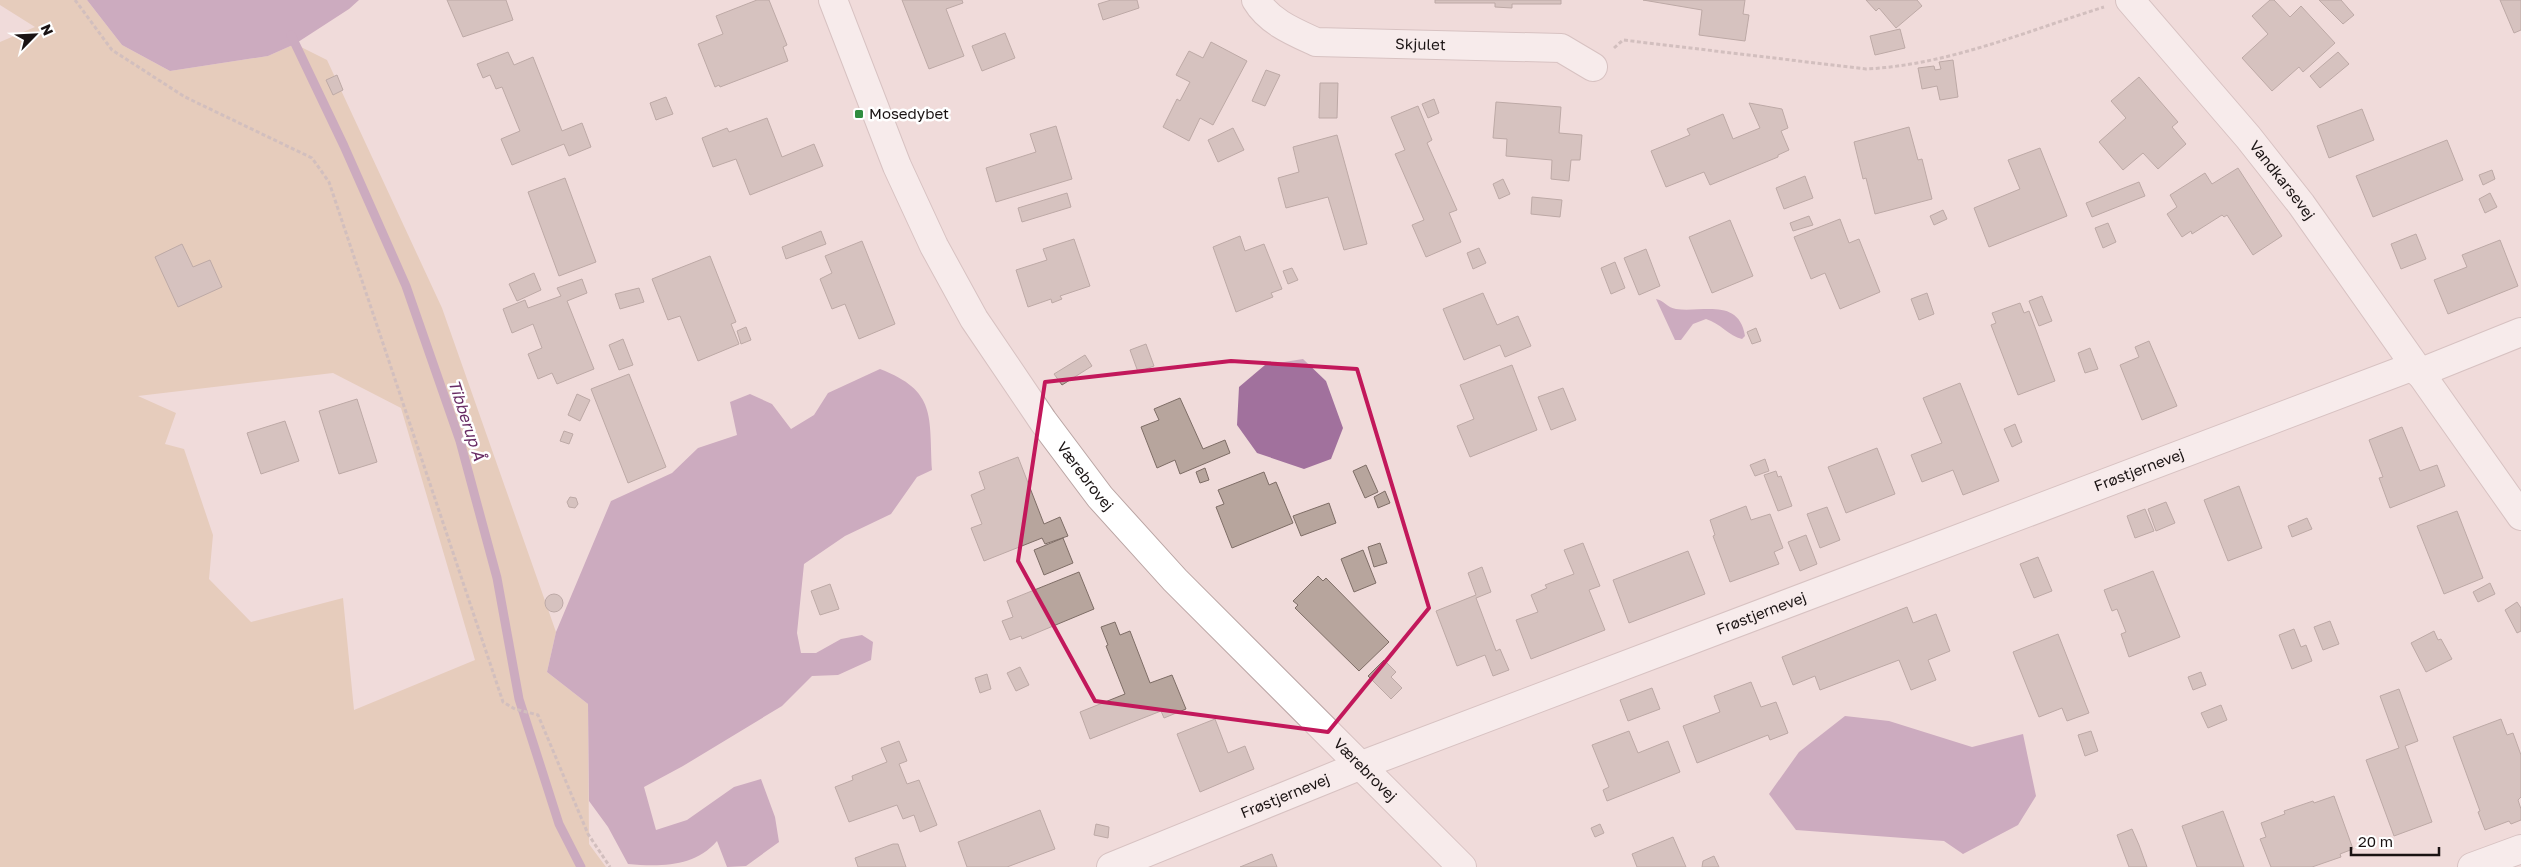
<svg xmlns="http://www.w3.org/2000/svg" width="2521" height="867" viewBox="0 0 2521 867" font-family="'Golos Text',sans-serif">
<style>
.green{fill:#d9ba97;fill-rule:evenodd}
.water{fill:#a1719d}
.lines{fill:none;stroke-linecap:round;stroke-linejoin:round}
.stream{stroke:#a1719d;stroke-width:9}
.building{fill:#b7a59d;stroke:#7e6d66}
.minor-casing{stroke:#b9a4a3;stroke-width:30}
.path{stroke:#ae9d9c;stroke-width:3;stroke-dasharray:4 2.5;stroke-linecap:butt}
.minor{stroke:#fff;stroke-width:28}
.marked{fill:none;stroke:#c2185b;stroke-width:4;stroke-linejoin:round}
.poi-dot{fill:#308d3f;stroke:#fff;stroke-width:2}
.labels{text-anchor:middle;stroke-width:5;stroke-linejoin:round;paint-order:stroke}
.street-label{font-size:15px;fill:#1a1313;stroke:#fff}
.poi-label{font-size:15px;fill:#1a1313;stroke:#fff;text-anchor:start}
.water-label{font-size:16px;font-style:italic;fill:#682b64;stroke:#fff}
</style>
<rect width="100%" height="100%" fill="#f0dbda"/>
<path class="green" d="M0 0H87L122 45 170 71 268 56 295 44 327 60 442 308 556 632 547 672 588 704 589 844 606 867H0V42L35 27 0 5ZM333 373 401 408 475 660 354 710 343 598 251 622 209 579 213 535 184 449 165 444 176 413 138 396Z"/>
<path class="water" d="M87 0H359L349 9 295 44 268 56 170 71 122 45Z
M1656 299C1663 300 1668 308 1676 309 1701 313 1739 297 1745 336L1742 339C1729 336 1720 323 1706 319L1693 324 1681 340H1675Z
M1303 359 1326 381 1343 428 1331 459 1304 469 1257 453 1237 425 1239 387 1265 365Z
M880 369C937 391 929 416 932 470L917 477 891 514 845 536 804 564 797 633 801 653H816L841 639 862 635 873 642 871 660 838 675 812 676 782 706 683 766 644 787 656 830 687 820 734 787 761 779 775 817 779 842 746 866 727 867 717 841C695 867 660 867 628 864L608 827 589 801 588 704 547 672 556 632 611 501 672 473 698 448 737 435 730 402 750 394 772 404 791 429 814 415 828 393Z
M1845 716 1889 721 1972 747 2023 734 2036 796 2018 825 1963 854 1944 841 1796 830 1769 794 1799 752Z"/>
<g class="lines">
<path class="stream" d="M291 35 344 146 406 286 460 441 497 578 519 699 559 824 581 867"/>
</g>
<path class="building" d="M447 0H506L513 20 463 37Z
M757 0H769L787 45 783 47 788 61 720 87 719 85 715 87 698 44 723 34 716 16Z
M902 0H962L963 3 946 9 964 56 929 69Z
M1111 0H1137L1139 8 1103 20 1098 4Z
M1435 0H1561V4H1512V8L1495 7V3H1435Z
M1643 0H1745L1743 14 1749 15 1745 41 1699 35 1702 10Z
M1866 0H1917L1922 6 1896 28 1879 8 1876 11Z
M2270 0H2274L2290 17 2301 6 2335 43 2303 72 2299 67 2272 91 2242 58 2268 34 2252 16Z
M2319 0H2341L2354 15 2343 24Z
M2500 0H2521V30L2514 33Z
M1900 29 1905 48 1875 55 1870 36Z
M1005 33 1015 58 982 71 972 46Z
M1211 42 1247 61 1213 125 1200 118 1189 141 1163 127 1177 99 1180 101 1190 82 1176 75 1189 51 1203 58Z
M508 52 514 65 533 57 562 131 582 123 591 147 569 156 564 144 512 165 501 139 520 131 502 87 496 89 490 75 483 78 477 64Z
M2338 52 2349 64 2320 88 2310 76Z
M1953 60 1958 97 1940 100 1937 86 1922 89 1918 68 1934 66 1935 70 1941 69 1939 62Z
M1266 70 1280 75 1265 106 1252 101Z
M337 75 343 90 333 95 326 80Z
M2139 77 2178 122 2172 127 2186 144 2158 169 2143 153 2123 170 2099 142 2126 118 2111 101Z
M1320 83H1338L1337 118H1319Z
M666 97 673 114 656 120 650 103Z
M1434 99 1439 113 1428 118 1422 104Z
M1496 102 1561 107 1559 133 1582 135 1580 160H1571L1569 181 1551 179 1552 160 1506 156 1507 139 1493 138Z
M1749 103 1782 109 1788 128 1781 131 1789 150 1778 155V157L1710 185 1704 172 1666 187 1651 151 1690 135 1687 129 1723 114 1733 139 1760 128Z
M1418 106 1432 140 1427 143 1457 210 1449 213 1461 242 1426 257 1412 225 1424 220 1395 154 1405 150 1391 117Z
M2362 109 2374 140 2329 158 2317 126Z
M767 118 782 157 814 144 823 166 750 195 736 159 713 167 702 138 727 128 729 132Z
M1056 126 1072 179 996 202 986 168 1036 152 1030 134Z
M1909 127 1918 160 1922 159 1932 199 1875 214 1866 178 1863 179 1854 142Z
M1233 128 1244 150 1218 162 1208 140Z
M1337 135 1367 244 1344 250 1328 197 1286 208 1278 178 1299 172 1293 147Z
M2447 140 2463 180 2373 217 2356 176Z
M2040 148 2067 216 1989 247 1974 208 2020 189 2008 160Z
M2238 168 2282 236 2253 255 2227 215 2224 217 2222 215 2192 234 2191 231 2182 237 2167 214 2177 207 2170 195 2205 173 2212 184Z
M2492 170 2495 179 2483 185 2479 175Z
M1805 176 1813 198 1784 209 1776 188Z
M565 178 596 262 559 276 528 192Z
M1503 179 1510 194 1499 199 1493 184Z
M2139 182 2145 196 2092 217 2086 203Z
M1067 193 1071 207 1022 222 1018 208Z
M2490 193 2497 207 2485 213 2479 199Z
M1532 197 1562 200 1560 217 1531 214Z
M1943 210 1947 219 1934 225 1930 216Z
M1809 216 1813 225 1793 231 1790 223Z
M1840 219 1849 243 1859 239 1880 292 1840 309 1825 273 1811 279 1794 237Z
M1730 220 1753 276 1712 293 1689 237Z
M2108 223 2116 242 2103 248 2095 228Z
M821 231 826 244 786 259 782 247Z
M2416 234 2426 259 2401 269 2391 244Z
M1240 236 1245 251 1264 244 1282 289 1271 293 1273 297 1236 312 1213 247Z
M1074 239 1090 286 1060 296 1062 299 1052 303 1051 299 1028 307 1016 270 1047 260 1043 249Z
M2500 240 2518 286 2448 314 2434 280 2467 267 2462 255Z
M862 241 895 324 859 339 845 304 832 309 820 279 832 273 825 256Z
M182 244 193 267 210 260 222 287 178 307 155 257Z
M1479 248 1486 263 1473 269 1467 253Z
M1646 249 1660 286 1639 295 1624 258Z
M710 256 736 322 731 324 739 344 698 361 680 316 668 320 652 279Z
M1615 262 1625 288 1611 294 1601 268Z
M1292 268 1298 280 1288 284 1283 271Z
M534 273 541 290 517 301 509 284Z
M582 279 587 293 567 301 594 369 557 384 552 373 538 379 528 354 542 348 533 324 512 333 503 309 525 300 528 308 561 296 557 288Z
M639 288 644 302 620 309 615 294Z
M1483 293 1497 325 1518 316 1531 346 1505 357 1500 345 1464 360 1443 309Z
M1927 293 1934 314 1919 320 1911 299Z
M2042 296 2052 321 2039 326 2029 301Z
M2020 303 2024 313 2029 311 2055 381 2018 395 1991 325 1996 323 1992 313Z
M746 327 751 340 741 344 737 331Z
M1756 328 1761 341 1752 344 1747 332Z
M623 339 633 365 619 370 609 345Z
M2149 341 2177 406 2142 420 2120 365 2139 357 2135 347Z
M1146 344 1154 366 1138 372 1130 350Z
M2090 348 2098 369 2085 373 2078 353Z
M1085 355 1092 366 1062 385 1054 374Z
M1512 365 1537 430 1470 457 1457 426 1474 419 1460 385Z
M629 374 666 467 628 483 591 389Z
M1960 383 1999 481 1963 495 1953 470 1922 482 1911 455 1942 443 1923 398Z
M1563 388 1576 420 1551 430 1538 397Z
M577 394 590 400 580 421 568 415Z
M1180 398 1203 449 1225 440 1230 453 1180 474 1175 460 1157 468 1141 427 1159 420 1154 409Z
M357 399 377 462 339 474 319 411Z
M285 421 299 461 261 474 247 433Z
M2015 424 2022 442 2012 447 2004 429Z
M2402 427 2420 471 2437 465 2445 486 2390 508 2379 478 2383 477 2369 440Z
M564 431 573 434 569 444 560 441Z
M1877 448 1895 494 1846 513 1828 467Z
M1018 457 1044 524 1060 517 1068 536 1045 544 1042 538 984 561 971 528 982 524 971 495 985 489 979 472Z
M1765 459 1769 471 1755 476 1750 465Z
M1366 465 1378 492 1365 498 1353 471Z
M1205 468 1209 480 1200 483 1196 472Z
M1776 471 1778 477 1781 476 1792 506 1778 511 1764 475Z
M1264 472 1269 485 1276 482 1293 523 1232 548 1216 507 1224 504 1218 490Z
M2239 486 2262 548 2228 561 2204 500Z
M1385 491 1390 503 1378 508 1374 497Z
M570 497 576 498 578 504 575 508 569 507 567 502Z
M2166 502 2175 523 2156 531 2148 509Z
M1329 503 1336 523 1301 536 1293 516Z
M1746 506 1751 520 1770 514 1783 548 1774 552 1779 564 1730 582 1713 536 1715 535 1710 520Z
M1827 507 1840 540 1820 548 1807 514Z
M2145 509 2154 531 2135 538 2127 516Z
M2457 511 2483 578 2444 594 2417 526Z
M2307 518 2312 529 2292 537 2288 526Z
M1806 535 1817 564 1800 571 1788 542Z
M1063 538 1073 563 1044 575 1034 550Z
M1380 543 1387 563 1374 567 1368 547Z
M1583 543 1600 586 1589 590 1605 630 1531 659 1516 620 1538 612 1531 595 1547 588 1545 585 1574 574 1564 550Z
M1363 550 1376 583 1354 592 1341 559Z
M1688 551 1705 594 1629 623 1613 580Z
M2038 557 2052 591 2034 598 2020 564Z
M1482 567 1491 592 1476 598 1496 651 1500 649 1509 670 1493 676 1485 655 1457 666 1436 611 1476 595 1468 573Z
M2153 571 2180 637 2129 657 2121 634 2126 632 2117 609 2112 611 2104 590Z
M1079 572 1094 609 1022 639 1021 636 1010 640 1002 621 1013 617 1007 601Z
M1318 576 1323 581 1326 578 1389 642 1359 671 1295 608 1298 605 1293 601Z
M2490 583 2495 594 2478 602 2473 592Z
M830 584 839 609 820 615 811 591Z
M545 603a9 9 0 1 1 18 0a9 9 0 1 1-18 0Z
M2517 602 2521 608V631L2517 633 2505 610Z
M1907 607 1913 623 1936 614 1950 651 1928 660 1936 680 1911 690 1899 660 1820 690 1815 676 1793 685 1782 657Z
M2330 621 2339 644 2323 650 2314 627Z
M1115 622 1120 635 1130 631 1150 683 1172 675 1186 709 1164 718 1161 711 1090 739 1080 712 1125 694 1106 646 1108 645 1101 627Z
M2294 629 2301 647 2306 645 2312 661 2292 669 2279 635Z
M2434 631 2438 640 2441 639 2452 659 2426 672 2411 643Z
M2058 634 2089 713 2067 721 2062 708 2039 717 2013 652Z
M1384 660 1396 672 1391 677 1402 688 1391 699 1368 676Z
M1020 667 1029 685 1016 691 1007 673Z
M2201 672 2206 685 2193 690 2188 677Z
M987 674 991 689 980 693 975 678Z
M1751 682 1761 707 1776 702 1788 733 1770 740 1768 735 1697 763 1683 726 1720 712 1714 696Z
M1652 688 1660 709 1628 721 1620 700Z
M2399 689 2418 741 2405 746 2432 822 2394 836 2366 760 2399 748 2380 696Z
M2221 705 2227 720 2208 728 2201 713Z
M1215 719 1228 753 1245 746 1254 769 1200 792 1177 734Z
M2501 719 2507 735 2513 733 2521 755V797L2518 800 2521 809V820L2511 824 2509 821 2485 830 2478 812 2480 811 2453 737Z
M1629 731 1638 753 1668 741 1680 772 1607 801 1603 790 1609 787 1592 745Z
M2091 731 2098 751 2085 756 2078 735Z
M899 741 907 761 899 764 907 784 919 780 937 825 920 832 914 815 903 819 897 805 849 822 835 787 853 780 852 776 887 762 881 748Z
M2334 796 2353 849 2340 854 2341 857 2312 867H2271L2260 839 2266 837 2261 823 2285 814 2284 811 2313 801 2314 803Z
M1040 810 1055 849 1007 867H967L958 842Z
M2223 811 2244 867H2197L2182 826Z
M1096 824 1109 827 1108 838 1094 835Z
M1600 824 1604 833 1595 837 1591 828Z
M2132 829 2139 845 2147 867H2129L2117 835Z
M1673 837 1686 867H1637L1632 854Z
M893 844H898L906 867H858L855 858Z
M1272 854 1277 867H1240Z
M1714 856 1719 867H1702L1703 861Z"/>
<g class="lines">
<g class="minor-casing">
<g id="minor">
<path id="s1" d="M833 0 897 166 934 246 974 319 1043 421 1100 497 1175 580 1462 867"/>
<path id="s2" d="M1256 0C1269 22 1294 32 1316 42L1561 48 1593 67"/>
<path id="s3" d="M2130 0 2248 137 2301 204 2521 516"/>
<path d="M2419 373 2521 332"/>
<path id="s4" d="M1111 867 1359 766 2414 366"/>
<path d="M2472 867 2521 849"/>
</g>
</g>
<path class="path" d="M75 0 112 50 185 97 312 158 329 182 503 702 515 709 538 715 588 834 610 867
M1614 48 1623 40 1866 69C1948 65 2027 31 2104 7"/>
<use href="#minor" class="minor"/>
</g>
<path d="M0 0H2521V867H0ZM1231 361 1357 369 1429 608 1328 732 1095 701 1018 561 1045 382Z" fill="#f0dbda" fill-opacity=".55" fill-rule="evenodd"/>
<path class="marked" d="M1231 361 1357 369 1429 608 1328 732 1095 701 1018 561 1045 382Z"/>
<rect class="poi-dot" x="854" y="109" width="10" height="10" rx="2.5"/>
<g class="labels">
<g class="street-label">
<text dy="5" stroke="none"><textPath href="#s2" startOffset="179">Skjulet</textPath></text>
<text dy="5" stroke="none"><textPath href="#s3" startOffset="236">Vandkarsevej</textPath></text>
<text dy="5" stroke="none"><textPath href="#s4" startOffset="1102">Frøstjernevej</textPath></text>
<text dy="5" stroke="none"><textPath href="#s1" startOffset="542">Værebrovej</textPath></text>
<text dy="5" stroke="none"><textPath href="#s4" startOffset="698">Frøstjernevej</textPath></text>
<text dy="5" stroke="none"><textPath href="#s1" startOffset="948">Værebrovej</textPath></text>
<text dy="5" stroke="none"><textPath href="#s4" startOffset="188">Frøstjernevej</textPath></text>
</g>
<g class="poi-label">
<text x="869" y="119">Mosedybet</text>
</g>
<g class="water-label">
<text transform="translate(467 420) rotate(72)" y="6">Tibberup Å</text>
</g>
</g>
<g transform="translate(35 35) rotate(66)" stroke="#ffffff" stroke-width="4" paint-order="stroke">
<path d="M0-4L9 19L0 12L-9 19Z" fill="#1a1313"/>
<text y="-8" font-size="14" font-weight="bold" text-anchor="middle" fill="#1a1313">N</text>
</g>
<path d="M2351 847v8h88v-8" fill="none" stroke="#1a1313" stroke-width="2.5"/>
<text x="2358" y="847" font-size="15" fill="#1a1313" stroke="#ffffff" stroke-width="4" paint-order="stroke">20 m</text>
</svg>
